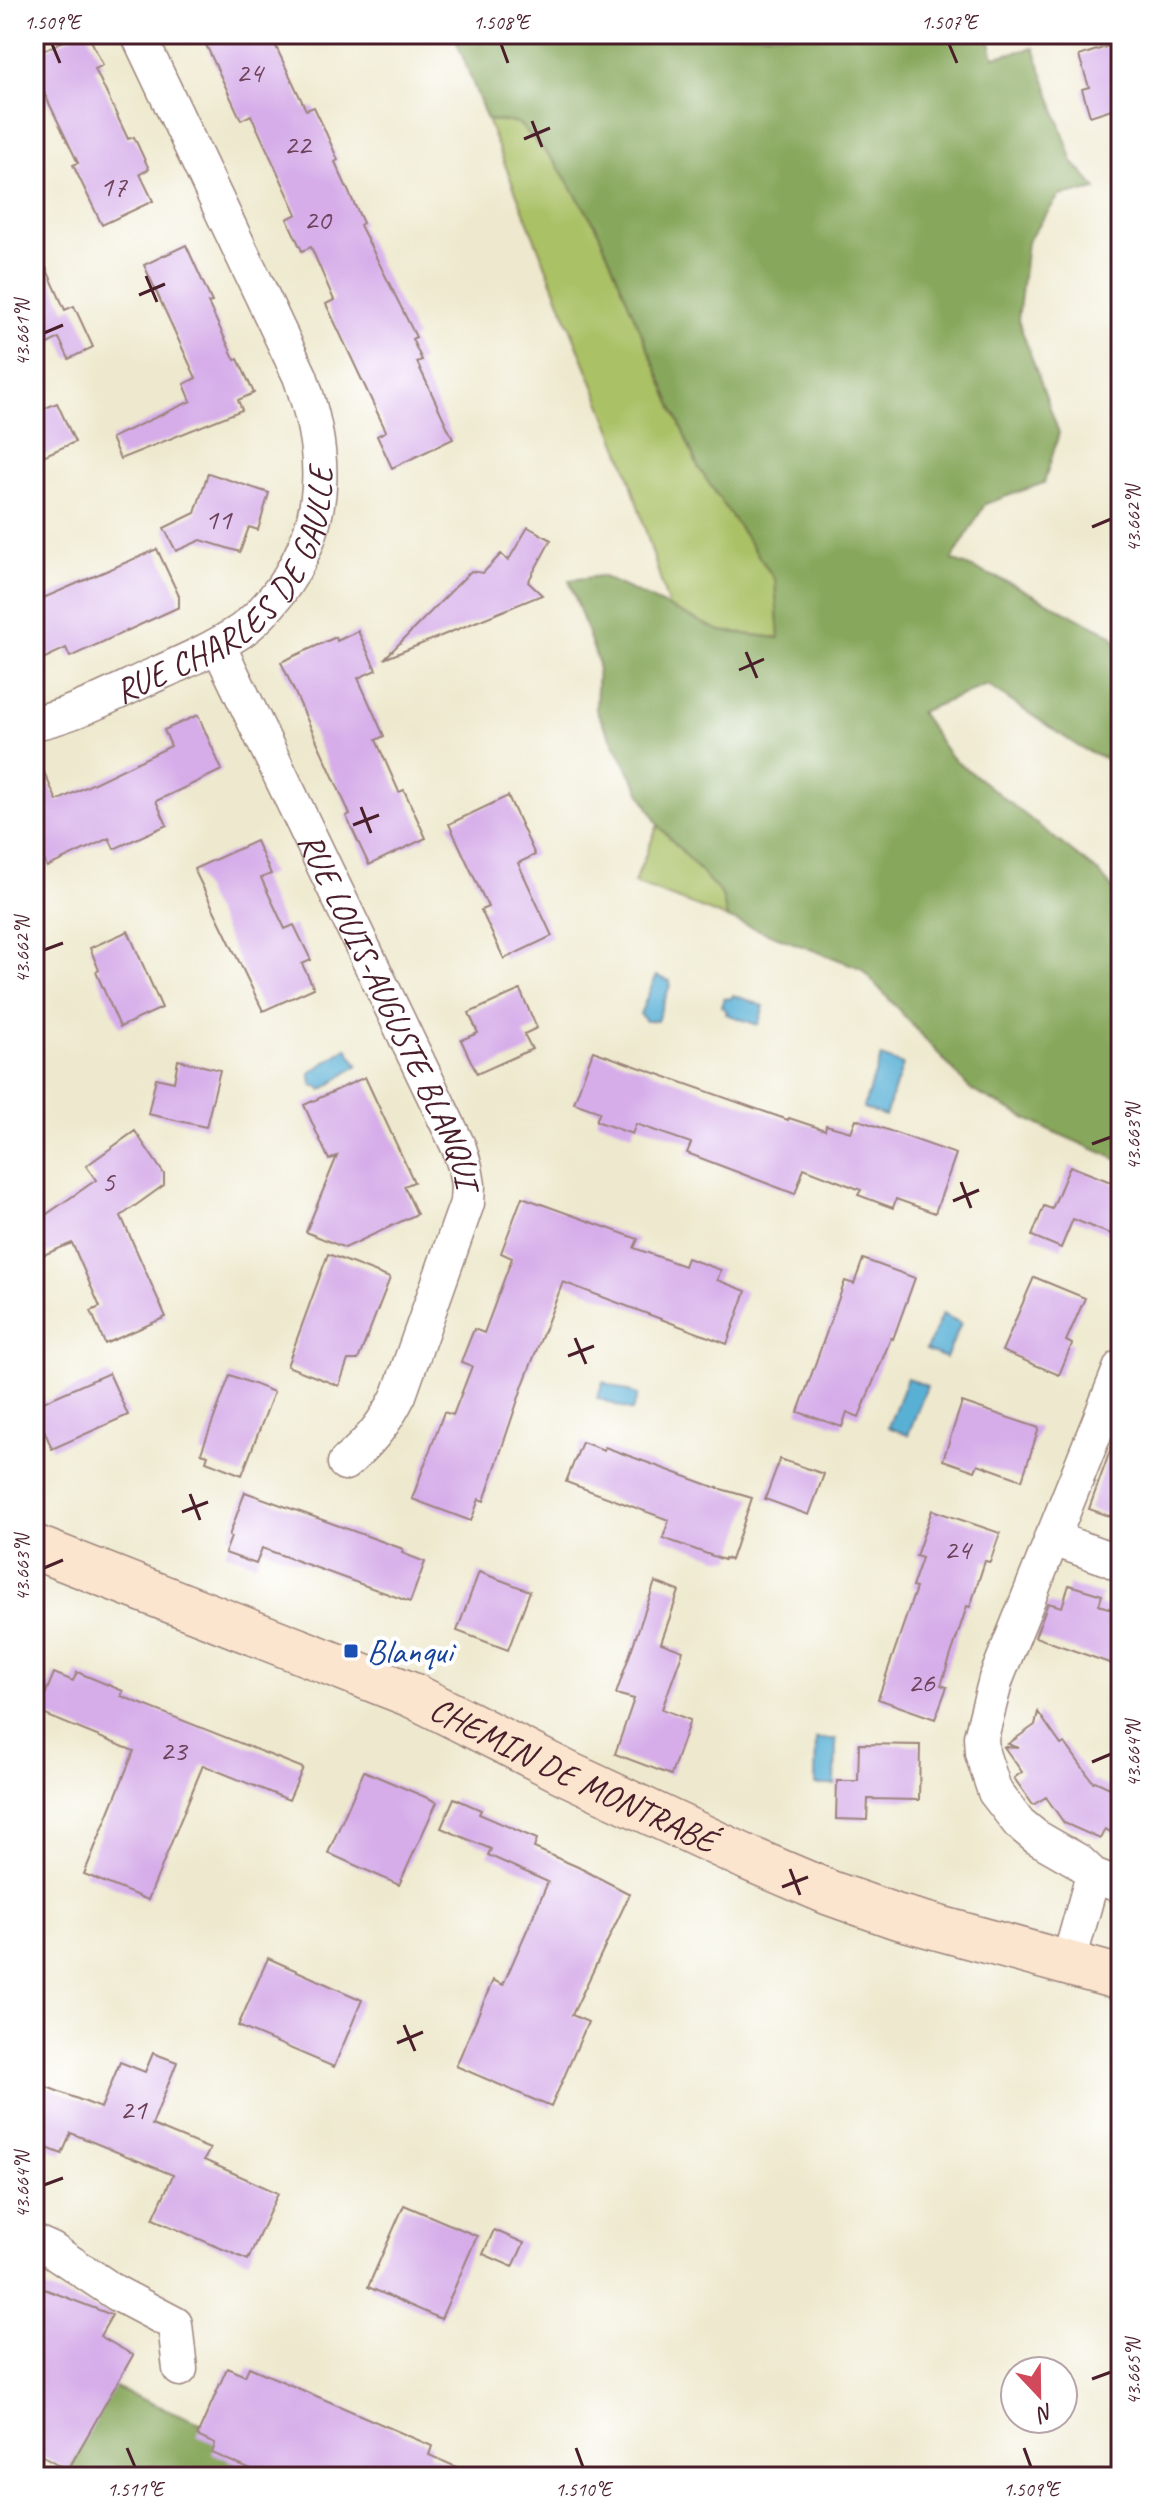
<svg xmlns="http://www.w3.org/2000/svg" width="1155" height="2511" viewBox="0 0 1155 2511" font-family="Caveat,sans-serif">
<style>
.green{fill:#aac166;stroke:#7a7048;stroke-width:2}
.forest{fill:#87a75b;stroke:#686343;stroke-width:2}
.water{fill:#58b0d5;stroke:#516880;stroke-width:2}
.building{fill:#d6ade9}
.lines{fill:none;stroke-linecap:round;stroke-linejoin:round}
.street-casing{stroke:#9c847c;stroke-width:37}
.secondary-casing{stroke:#9c847c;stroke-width:47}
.street{stroke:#fff;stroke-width:34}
.secondary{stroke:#fbe5cf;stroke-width:44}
.ticks{fill:none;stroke:#4a1f2b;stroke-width:3}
.transit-dot{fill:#1a4fb4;stroke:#fff;stroke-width:3}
.labels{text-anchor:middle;stroke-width:8;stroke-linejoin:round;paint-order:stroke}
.number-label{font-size:30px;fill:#6d425a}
.street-label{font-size:34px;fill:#4a1f2b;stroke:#fff}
.transit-label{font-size:34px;fill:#164399;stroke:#fff;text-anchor:start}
.neatline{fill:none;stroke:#4a1f2b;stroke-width:3}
.ticks-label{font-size:20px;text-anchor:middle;fill:#4a1f2b}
</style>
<rect width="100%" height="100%" fill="#fff"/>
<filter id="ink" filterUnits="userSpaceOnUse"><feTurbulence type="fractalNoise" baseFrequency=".0125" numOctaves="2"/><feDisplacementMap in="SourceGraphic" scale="16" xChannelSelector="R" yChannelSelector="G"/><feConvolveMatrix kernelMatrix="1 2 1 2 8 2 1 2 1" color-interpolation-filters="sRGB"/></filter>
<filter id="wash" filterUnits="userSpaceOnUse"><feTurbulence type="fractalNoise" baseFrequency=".006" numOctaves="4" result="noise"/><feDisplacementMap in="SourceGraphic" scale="32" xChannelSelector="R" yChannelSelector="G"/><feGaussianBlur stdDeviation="1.8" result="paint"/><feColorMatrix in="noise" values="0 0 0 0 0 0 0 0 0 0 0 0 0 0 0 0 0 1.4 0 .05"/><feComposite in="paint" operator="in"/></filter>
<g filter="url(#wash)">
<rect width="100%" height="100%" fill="#eee9ce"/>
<path class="green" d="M487 120 518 123 555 162 596 226 698 467 775 580 779 638 720 631 669 608 626 466Z
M658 825 722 895 727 918 634 883Z"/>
<path class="forest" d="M454 34H988L994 57 1034 48 1073 162 1097 189 1059 196 1027 242 1018 320 1059 433 1044 483 985 504 952 560 1010 583 1112 635 1121 650V765L1081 748 987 685 920 712 949 755 1099 873 1121 898V1161L1045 1128 971 1090 861 968 727 918 722 895 658 825 596 710 598 662 569 580 601 576 720 631 779 638 775 580 698 467 596 226 555 162 518 123 487 120Z
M110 2386 332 2477H57Z"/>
<path class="water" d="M656 976 670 981V985L657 1021H646L640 1014Z
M733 995 764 1006 758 1025 726 1014 727 1011 721 1006 724 999 732 998Z
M347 1048 358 1065 322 1090 320 1087 313 1086 310 1073Z
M881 1057 903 1065 885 1116 863 1108Z
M942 1314 961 1323 946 1358 926 1350Z
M907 1378 927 1386 908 1435 888 1427Z
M603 1382 638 1395 632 1411 597 1398Z
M816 1739H836L835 1785H815Z"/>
<g id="blocks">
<path class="building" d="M78 34H88L103 65 95 69 128 139 134 137 149 169 140 174 153 201 102 225 73 165 78 163 34 72V55Z
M201 34H270L306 110 314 107 323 126 338 160 335 162 363 223 360 225 416 337 412 339 422 360 417 362 453 439 392 468 377 436 386 431 326 304 334 300 311 247 302 251 287 219 297 214 251 115 241 120Z
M1121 42V106L1090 116 1082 89 1089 87 1079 56Z
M34 241 65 310 74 306 93 347 69 359 59 338 34 351Z
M186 245 212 302 208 303 235 360 238 359 254 393 238 400 242 410 120 459 111 438 191 401 184 384 196 378 144 265Z
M57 403 75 442 34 460V413Z
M208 473 269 493 258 530 249 527 240 552 201 540 176 551 164 528 195 513Z
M528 527 551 540 528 582 542 595 384 659 471 571 483 573 501 554 508 561Z
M157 549 179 596V607L70 657 66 648 43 659 34 640V602Z
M358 631 376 670 358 678 384 736 376 740 399 792 404 790 426 838 369 865 346 816 350 814 281 662 336 637 337 641Z
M198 715 222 770 156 801 167 825 114 849 109 838 47 867 34 837V750L57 801 171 746 164 730Z
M508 796 535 855 518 863 552 936 504 959 481 910 488 907 449 824Z
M256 841 271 874 261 878 285 929 294 925 311 960 302 964 314 988 263 1011 194 869Z
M128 931 162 1008 120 1027 96 972 99 970 90 948Z
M520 990 537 1028 524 1034 532 1049 477 1074 461 1040 478 1033 469 1013Z
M593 1051 788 1120 789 1118 825 1130 826 1125 851 1132 856 1119 956 1154 935 1213 896 1199 893 1208 858 1195 861 1190 804 1168 795 1194 687 1153 691 1143 636 1124 632 1134 596 1121 600 1112 574 1103Z
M178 1060 220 1070 206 1127 148 1114 156 1078 174 1082Z
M365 1077 414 1182 404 1186 417 1214 345 1248 306 1232 337 1156 329 1160 304 1105Z
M135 1131 164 1174V1185L121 1216 166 1317 105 1344 91 1311 100 1307 72 1243 34 1259V1223L96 1180 86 1166Z
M1070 1166 1121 1186V1206L1110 1234 1073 1219 1061 1248 1032 1236 1044 1206 1052 1209Z
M522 1197 638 1239 634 1248 684 1266 687 1258 721 1270 717 1280 746 1291 727 1344 563 1282 523 1385 484 1501 479 1499 471 1521 412 1499 444 1412 453 1415 472 1366 461 1362 474 1329 484 1333 512 1258 501 1253Z
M328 1254 390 1278 358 1360H348L339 1386 287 1366Z
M863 1259 915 1278 893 1339 891 1338 859 1417 847 1412 842 1427 798 1412 845 1281 854 1284Z
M1034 1277 1085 1298 1066 1341 1072 1344 1059 1375 1002 1351Z
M109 1373 128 1415 52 1449 34 1406Z
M230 1375 274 1392 242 1475 206 1461 208 1455 201 1453Z
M962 1402 1039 1428 1022 1480 978 1464 975 1471 943 1460Z
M1118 1429 1121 1430V1520L1089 1509Z
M582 1442 604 1450 605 1447 714 1487 752 1498 731 1560 725 1558 724 1560 663 1538 669 1520 566 1482Z
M780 1459 824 1474 809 1515 765 1499Z
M245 1492 403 1549 402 1553 425 1562 410 1602 262 1548 256 1564 225 1553 231 1537 229 1536Z
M932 1510 1000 1533 990 1562 985 1561 970 1607 967 1606 941 1685 947 1687 935 1719 878 1699 916 1588 912 1587 922 1558 916 1556Z
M479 1572 530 1591 508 1650 457 1631Z
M655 1582 679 1591 661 1643 683 1651 662 1709 690 1720 671 1775 615 1754 634 1699 616 1694Z
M1069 1585 1102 1595 1099 1605 1121 1612V1667L1035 1637 1048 1603 1062 1607Z
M77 1672 123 1691 121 1696 303 1768 289 1800 203 1765 148 1900 84 1874 134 1751 38 1712 54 1673 73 1681Z
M1038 1712 1061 1745 1065 1743 1093 1782 1095 1781 1121 1793V1837L1105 1829 1100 1839 1064 1823 1046 1797 1033 1805 1014 1778 1022 1772 1004 1747 1019 1748 1008 1744 1035 1725Z
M859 1744 920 1745 919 1800 868 1799 867 1820 836 1819 837 1781H858Z
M364 1771 437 1802 399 1885 328 1853Z
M454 1798 481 1810 479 1814 537 1839 534 1848 578 1867 630 1894 572 2015 588 2022 551 2107 456 2066 493 1980 503 1985 548 1882 488 1855 491 1849 441 1828Z
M268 1958 362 2000 334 2067 238 2026Z
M153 2053 177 2062 152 2125 210 2149 204 2160 278 2193 248 2260 153 2219 173 2175 71 2133 62 2154 34 2143V2082L101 2108 120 2062 145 2072Z
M404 2205 477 2236 441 2319 368 2287Z
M494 2230 524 2243 513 2267 483 2254Z
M34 2285 112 2315 100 2336 133 2355 68 2470 34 2451Z
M249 2367 432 2446 429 2455 479 2477H267L212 2453 215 2444 197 2436 227 2368 245 2376Z"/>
</g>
</g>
<g filter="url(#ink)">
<use href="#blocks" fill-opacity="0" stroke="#9c847c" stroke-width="2"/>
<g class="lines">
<g class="street-casing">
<g id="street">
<path id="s1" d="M218 645 459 1148 465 1167 468 1185 467 1203 399 1395C385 1423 369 1443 345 1463"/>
<path id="s2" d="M34 723C74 715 111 695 148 678 179 664 212 650 241 631 261 616 277 597 290 576 330 510 325 447 300 376L138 34"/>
<path d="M1121 1367 996 1679 981 1737 982 1753 995 1792 1019 1823 1036 1837 1078 1861 1093 1875 1121 1886"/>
<path d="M1051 1538 1110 1559 1121 1565"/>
<path d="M1068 1964 1093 1875"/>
<path d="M34 2242 52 2250 116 2293 175 2324 180 2369"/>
</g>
</g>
<g class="secondary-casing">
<g id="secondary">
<path id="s3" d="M34 1547 412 1695 568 1774 750 1859 830 1893 895 1916 1121 1978"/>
</g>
</g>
<use href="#street" class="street"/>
<use href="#secondary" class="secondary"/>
</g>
</g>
<path class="ticks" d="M52 44 60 63M501 44 508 63M949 44 957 63M532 121 542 147M524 139 550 128M146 276 157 302M139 295 165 284M44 333 63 325M1092 527 1111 519M746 652 757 678M739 670 764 659M361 807 371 833M353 825 379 815M44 950 63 943M1092 1144 1111 1137M961 1182 971 1208M953 1201 979 1190M575 1338 586 1364M568 1356 594 1346M190 1494 200 1520M182 1512 208 1502M44 1568 63 1560M1092 1762 1111 1754M790 1869 800 1895M782 1887 808 1877M404 2025 415 2051M397 2043 423 2032M44 2185 63 2178M1092 2379 1111 2372M127 2448 135 2467M576 2448 583 2467M1024 2448 1031 2467"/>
<rect class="transit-dot" x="343" y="1643" width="16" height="16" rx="4"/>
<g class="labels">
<g class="number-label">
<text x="249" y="82">24</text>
<text x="297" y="154">22</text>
<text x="113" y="196">17</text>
<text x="317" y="229">20</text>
<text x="218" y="529">11</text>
<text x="108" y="1191">5</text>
<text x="957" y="1559">24</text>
<text x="921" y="1692">26</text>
<text x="173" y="1760">23</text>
<text x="133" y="2119">21</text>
</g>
<g class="street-label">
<text dy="12" stroke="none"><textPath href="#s2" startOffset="252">RUE CHARLES DE GAULLE</textPath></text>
<text dy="12" stroke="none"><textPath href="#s1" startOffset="404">RUE LOUIS-AUGUSTE BLANQUI</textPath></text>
<text dy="12" stroke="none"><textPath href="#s3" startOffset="586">CHEMIN DE MONTRABÉ</textPath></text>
</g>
<g class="transit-label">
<text x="367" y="1663">Blanqui</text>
</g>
</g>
<rect width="1155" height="2511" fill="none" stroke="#fff" stroke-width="88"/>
<g transform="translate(1039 2395) rotate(158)"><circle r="38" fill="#ffffff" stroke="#b7a5aa" stroke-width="2"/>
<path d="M0-6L14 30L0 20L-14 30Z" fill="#d1495b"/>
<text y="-12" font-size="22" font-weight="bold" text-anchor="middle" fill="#4a1f2b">N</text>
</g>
<rect x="44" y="44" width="1067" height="2423" class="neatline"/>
<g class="ticks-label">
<text x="52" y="29">1.509°E</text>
<text x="501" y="29">1.508°E</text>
<text x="949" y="29">1.507°E</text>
<text transform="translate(22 333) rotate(-90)" y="7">43.661°N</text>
<text transform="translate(1133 519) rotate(-90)" y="7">43.662°N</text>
<text transform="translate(22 950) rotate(-90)" y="7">43.662°N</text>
<text transform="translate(1133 1137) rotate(-90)" y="7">43.663°N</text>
<text transform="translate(22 1568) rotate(-90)" y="7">43.663°N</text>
<text transform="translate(1133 1754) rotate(-90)" y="7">43.664°N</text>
<text transform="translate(22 2185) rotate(-90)" y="7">43.664°N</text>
<text transform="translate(1133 2372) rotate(-90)" y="7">43.665°N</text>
<text x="135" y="2496">1.511°E</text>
<text x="583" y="2496">1.510°E</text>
<text x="1031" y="2496">1.509°E</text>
</g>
</svg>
